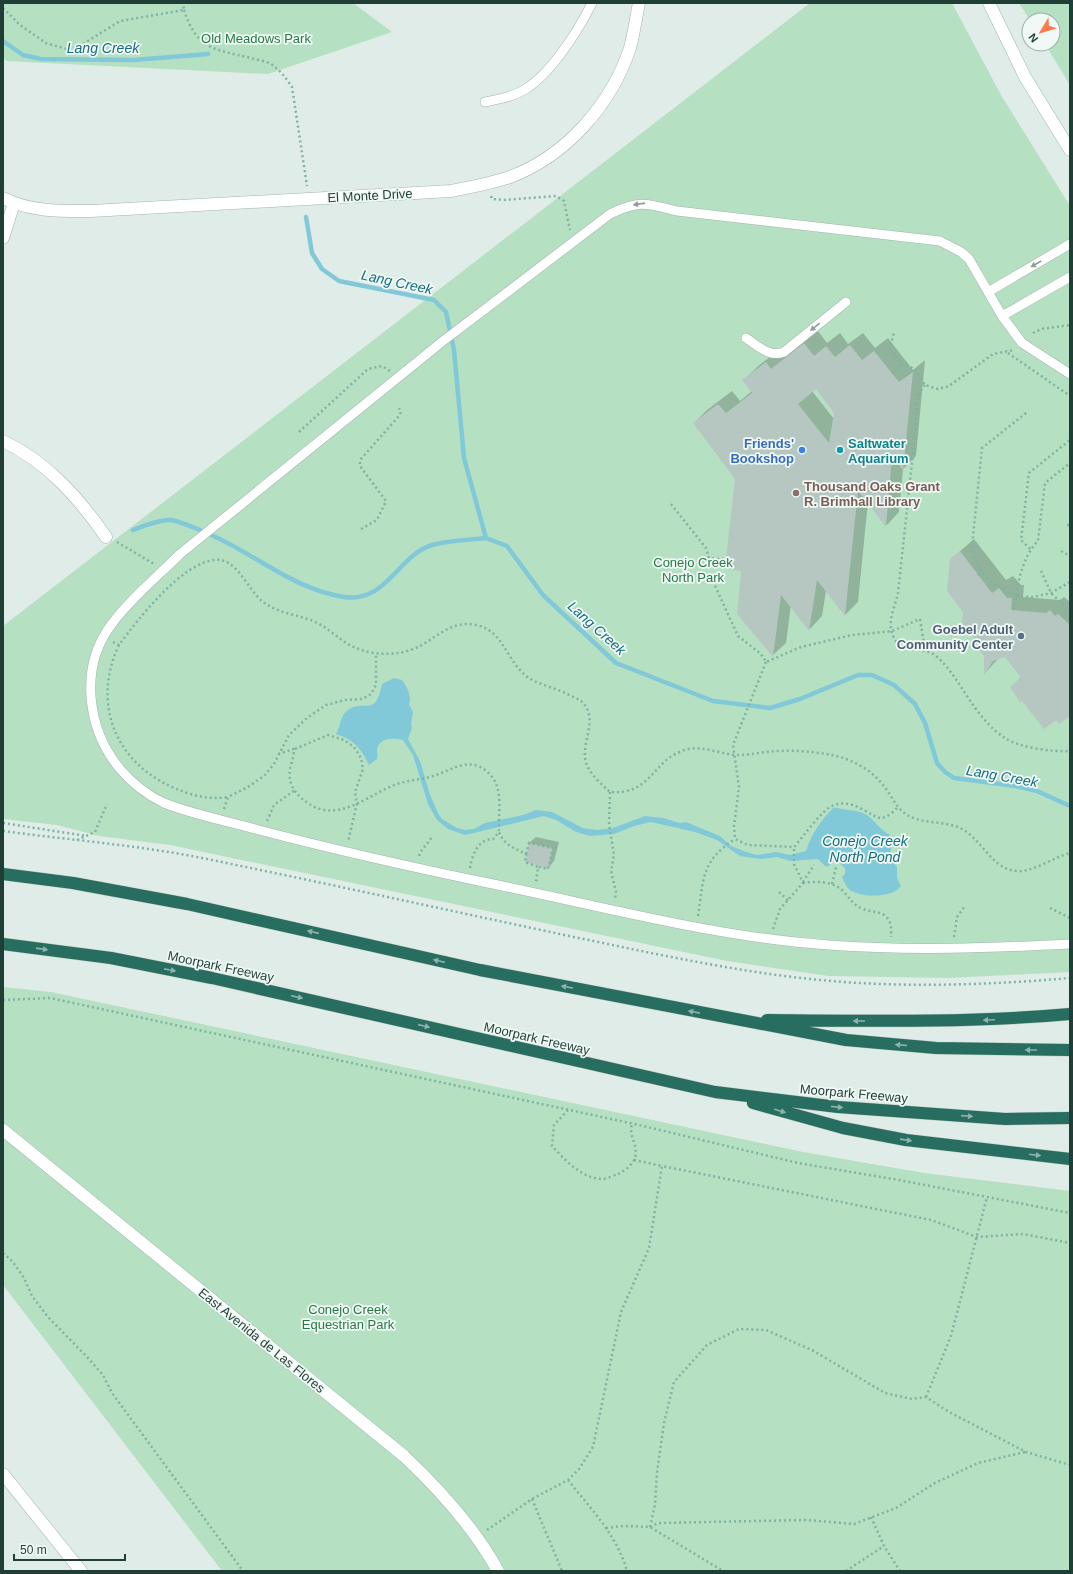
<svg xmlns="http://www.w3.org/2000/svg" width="1073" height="1574" viewBox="0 0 1073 1574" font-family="Arial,sans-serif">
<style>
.green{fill:#b6e0c2}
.water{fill:#81c9d8}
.shadow{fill:#0003;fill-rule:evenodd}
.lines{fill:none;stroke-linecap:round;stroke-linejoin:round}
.stream{stroke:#81c9d8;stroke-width:4.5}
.building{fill:#b5c7c0;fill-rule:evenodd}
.lane-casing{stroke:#a2b4ae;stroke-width:10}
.street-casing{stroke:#a2b4ae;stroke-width:13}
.secondary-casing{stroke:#9db9af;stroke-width:13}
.highway-casing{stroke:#c0c9c7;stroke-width:13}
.path{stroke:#7db3a3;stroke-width:2.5;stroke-dasharray:2 3;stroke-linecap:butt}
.lane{stroke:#fff;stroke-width:9}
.street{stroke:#fff;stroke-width:12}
.secondary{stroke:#fff;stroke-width:12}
.highway{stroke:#276e60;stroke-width:12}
.oneway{fill:#8f9e9a}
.oneway2{fill:#8cb4aa}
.shop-dot{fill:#3f7fe0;stroke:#f0f9f5;stroke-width:1.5}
.culture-dot{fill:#0f9aa8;stroke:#f0f9f5;stroke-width:1.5}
.education-dot{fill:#8d6e63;stroke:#f0f9f5;stroke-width:1.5}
.service-dot{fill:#5c6f8a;stroke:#f0f9f5;stroke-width:1.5}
.labels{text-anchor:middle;stroke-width:3.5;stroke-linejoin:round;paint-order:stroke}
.park-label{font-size:13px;fill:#257946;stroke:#f0f9f5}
.street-label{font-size:13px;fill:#1f3e36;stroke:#f0f9f5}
.shop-label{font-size:13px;font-weight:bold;fill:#366cbe;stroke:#f0f9f5;text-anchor:end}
.culture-label{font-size:13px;font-weight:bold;fill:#0d838f;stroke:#f0f9f5;text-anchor:start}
.education-label{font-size:13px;font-weight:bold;fill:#785e54;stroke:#f0f9f5;text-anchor:start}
.service-label{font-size:13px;font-weight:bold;fill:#4e5e75;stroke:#f0f9f5;text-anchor:end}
.water-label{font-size:14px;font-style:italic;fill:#136d80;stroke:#f0f9f5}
</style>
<rect width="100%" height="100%" fill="#e0ece7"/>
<path class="green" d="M3 3H353L392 32 268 74 6 61 3 56Z
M810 3H952L1001 95 1070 206V972L949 978 828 976 727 961 170 845 99 836 57 825 3 819V626Z
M1019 3 1070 4V85L1045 44H1053V20H1030Z
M3 987 51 992 803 1152 924 1173 1070 1191V1571H222L3 1285Z"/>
<path class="water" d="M394 678 402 680C407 686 412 697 409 704L413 712 411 724 412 728 408 739 420 761 430 795 438 813 442 819 457 828 465 830 474 829 485 823 523 815 536 810 552 812 583 828 597 830 613 828 645 816 663 818 680 823 686 822 720 836 731 846 746 852 757 855 776 852 790 855 806 851C811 835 821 820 833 808 838 807 842 810 848 810 875 812 871 824 890 835L892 838 890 858 897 867V878L901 886C893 898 861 898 850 890 846 887 844 881 842 877L845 874V868L841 865V859L836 858 828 867 825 866 818 859 790 861 777 857 761 859 746 857 740 856 717 840 695 832 651 822 634 826 614 834 590 836 576 832 556 820 544 816 465 835 448 829 437 820 428 804 413 755 403 740C394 738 380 737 377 749 377 753 378 755 377 759L369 765C361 748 354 740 336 734 341 726 340 715 348 710 365 698 375 719 382 684Z"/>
<path class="shadow" d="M818 331 827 343 840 333 848 344 863 333 875 348 888 338 913 370 925 360 916 456 903 469 899 512 887 525 868 502 858 602 845 615 826 591 822 616 810 629 791 605 786 643 773 655 742 570 736 479 694 423 707 410 732 391 740 401 752 391 744 380 757 367 780 349 785 356ZM816 388 835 413 834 419 812 391Z
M974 539 1006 580 1013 576 1021 585H1024L1023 597 1060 600 1064 597 1070 602V715L1056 718 1012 687 1021 677 1005 656 999 658 985 673 984 648 965 611 951 559Z
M536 837 559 842 554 861 548 868 529 843Z"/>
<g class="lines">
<path class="stream" d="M3 41 23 55 41 59 134 60 208 54
M306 217 312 253 322 269 339 281 434 300 446 312 454 350 464 458 486 538 507 546 543 595 616 663 713 701 770 708 800 699 858 675H872L894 685 915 704 925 723 937 763 945 772 954 778 1015 786 1037 791 1070 806
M133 530C144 526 159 519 171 520 181 522 193 527 202 531 251 550 291 589 344 597 387 603 397 556 432 545 449 540 469 540 486 538"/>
</g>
<path class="building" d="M804 343 814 356 826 346 835 357 850 345 862 360 874 351 899 382 913 372 903 470 892 456 886 527 858 491 845 616 817 580 809 631 781 595 773 657 737 614 741 571 725 568 735 479 693 423 718 404 726 413 752 393 742 380 766 362 771 369ZM816 389 834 413 829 443 798 404Z
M960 551 992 593 999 588 1007 598H1012L1011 610 1046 613 1050 610 1055 616 1058 614 1070 625V716L1059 724 1056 720 1044 729 1022 701 1020 702 1010 687 1021 678 1005 657 993 661 984 675V656L980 651 982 648 962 623 963 612 947 591 950 559Z
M529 843 553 848 548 869 525 862Z"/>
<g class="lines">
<g class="lane-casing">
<path id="lane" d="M485 102C499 99 512 97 524 90 551 74 578 31 592 3
M988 292 1070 244
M1002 316 1070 277
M746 338C758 346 770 358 784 352L846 302
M1070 374 1022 343 1002 316 969 259 961 252 940 241 677 211C646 203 639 200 610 214L443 341 180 554C157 577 130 599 111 625 79 668 87 729 120 769 132 783 147 795 164 803 194 815 228 821 259 830 335 850 411 867 488 883 601 906 714 937 829 945 909 951 990 948 1070 944"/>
</g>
<g class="street-casing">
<path id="street" d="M3 198C31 212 61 211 91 211L451 191C471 187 490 184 510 177 566 156 611 105 630 48 634 33 636 18 639 3
M3 238 14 203
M3 441C47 462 79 498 106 537
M3 1474 81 1571"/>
</g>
<g class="secondary-casing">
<path id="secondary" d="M989 3 1025 77 1070 150
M3 1130 404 1456C440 1490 474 1527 498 1571"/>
</g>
<g class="highway-casing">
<path id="highway" d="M3 874 73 883 187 904 480 970 846 1040 936 1048 1070 1050
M3 944 111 958 212 978 715 1092 838 1107 1005 1119 1070 1118
M767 1020C869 1021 969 1023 1070 1014
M753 1103 843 1128 906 1140 1070 1159"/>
</g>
<path class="path" d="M3 8 20 25 46 43 70 50 83 44 120 21 184 10 183 3
M184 10C197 50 214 49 251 58 257 60 266 61 271 64 280 70 286 78 292 87L307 186
M491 196 492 199 503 200 556 196 564 201 570 230
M1033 333 1041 329 1070 325
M1008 353 1070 396
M901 364C914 366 919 374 925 385L938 389 949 386 993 354 1014 350
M892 373 901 364 890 348 894 332
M925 385C917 394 916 404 917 416L898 593C895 608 885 624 895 640 906 654 924 646 936 656 951 669 960 686 971 702 979 714 992 730 1005 738 1020 748 1053 752 1070 751
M1026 413 982 448 972 546 979 568 991 582 1016 596 1033 597 1051 593 1070 582
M299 432 368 369 382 366 390 371
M671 504 706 548 709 558
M1067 525H1070
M361 529 377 520 386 501 360 466V460L399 416 401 412 399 408
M117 542 154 564
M1030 549 1021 540 1029 473 1070 440
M1061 551 1070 556
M702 558 726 559
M1041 571 1051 593 1070 611
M702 572 711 577 738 636 761 654 766 662 801 647 852 635 892 631 920 619 925 650
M978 575 982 572
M1014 610C1017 587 1021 558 1038 541L1045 483 1070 463
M113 642 119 645C138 619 181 564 214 560 236 556 248 590 262 601 276 613 296 614 313 621 326 626 336 637 348 644 368 656 397 657 418 647 434 639 448 624 467 624 503 625 503 656 525 675 533 682 543 684 552 688 562 691 571 696 580 700 601 718 580 741 586 763 590 774 601 784 610 792 653 795 651 760 685 750 703 744 723 756 742 755 755 754 767 751 781 751 797 750 815 752 832 755 851 759 871 769 883 785 890 793 894 804 903 812 920 826 943 819 962 829 982 840 992 869 1016 871 1032 873 1054 857 1070 853
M119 645C92 702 114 761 172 787 190 795 207 800 228 797
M766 662 733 745 739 787 734 826 735 839 748 845 794 847C804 836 820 812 832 806 853 796 872 819 882 818 888 817 894 811 898 807
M295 749 328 735 344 740 354 747 361 758 363 769 355 792 357 803 348 842
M278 754 294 749C294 759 288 769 290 779 291 788 298 796 305 801 336 826 367 795 397 784 408 780 421 780 433 776 455 769 473 753 493 778 503 792 498 816 499 832
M610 792 609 825 614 855 611 871 616 892 615 899
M224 809 228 797 248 787 264 776 274 764 289 735 307 718 326 705 345 700 362 699 371 694 376 685V654
M267 821 274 805 295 790
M3 823 87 836
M3 831C69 840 137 845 202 858 325 883 447 910 569 936 652 953 736 972 820 980 901 988 989 985 1070 978
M77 840 95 832 107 804
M526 854 529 843 553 848 548 869 538 867
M419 856C421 848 429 844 432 836
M470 868C472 855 478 839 493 839L499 832C504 845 514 848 526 854L525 862 538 867 536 882
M803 882 814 865
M803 883C815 881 832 881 842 890 849 897 853 905 863 909 872 913 882 910 888 919 892 924 891 931 891 937
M832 884 836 867
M779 892 788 900
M1050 908 1070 918
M698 916C704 879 700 862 735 839
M773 929 780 909 803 883 794 864V847
M954 937 957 917 965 906
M3 1000 50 998 639 1125 798 1163 899 1180 1070 1213
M568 1110 554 1125 552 1146C565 1160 582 1179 603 1179 607 1179 614 1175 618 1174 623 1172 631 1166 634 1160 640 1147 628 1136 632 1124
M634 1160 662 1166
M3 1253 13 1262 24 1278 32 1296 48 1317 87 1357 103 1375 112 1393 243 1571
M926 1397 951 1336 987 1197
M568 1480C590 1508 617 1535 627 1571
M532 1499 562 1571
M871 1517 884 1546 900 1571
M650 1527 655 1505 657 1472 664 1423 674 1382 707 1345 739 1329 766 1330 812 1350 885 1393 912 1399 926 1397 949 1412 1026 1452 1070 1465
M650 1527 658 1523 807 1520 854 1524 896 1508 935 1483 978 1463 1025 1452
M606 1528 623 1526 650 1527 723 1571
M487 1530 532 1499 568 1480 579 1469 593 1447 621 1312 649 1248 662 1166 931 1220 977 1237 1023 1234 1070 1243
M846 1571 884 1546"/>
<use href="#lane" class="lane"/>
<use href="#street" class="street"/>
<use href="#secondary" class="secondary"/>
<use href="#highway" class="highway"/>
</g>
<defs><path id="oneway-solid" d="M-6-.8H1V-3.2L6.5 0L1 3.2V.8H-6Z"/></defs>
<g class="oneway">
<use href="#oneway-solid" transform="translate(639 204) rotate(172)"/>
<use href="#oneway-solid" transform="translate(1036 264) rotate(150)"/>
<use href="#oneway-solid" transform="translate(815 327) rotate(141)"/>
</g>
<g class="oneway2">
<use href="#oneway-solid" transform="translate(313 932) rotate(-167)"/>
<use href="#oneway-solid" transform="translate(42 949) rotate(8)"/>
<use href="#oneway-solid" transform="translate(439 961) rotate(-167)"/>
<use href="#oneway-solid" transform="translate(170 970) rotate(11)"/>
<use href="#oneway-solid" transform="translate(567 987) rotate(-169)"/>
<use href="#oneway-solid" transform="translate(297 997) rotate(13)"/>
<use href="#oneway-solid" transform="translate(694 1012) rotate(-169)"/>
<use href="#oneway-solid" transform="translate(989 1020) rotate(178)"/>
<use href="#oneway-solid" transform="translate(859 1021) rotate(-180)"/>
<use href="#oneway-solid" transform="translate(424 1026) rotate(13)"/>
<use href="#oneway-solid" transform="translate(901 1045) rotate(-175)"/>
<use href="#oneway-solid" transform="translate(1031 1050) rotate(-180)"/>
<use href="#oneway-solid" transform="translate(837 1107) rotate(6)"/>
<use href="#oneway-solid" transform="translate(780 1111) rotate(16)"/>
<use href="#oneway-solid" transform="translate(967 1116) rotate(4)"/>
<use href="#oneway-solid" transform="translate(906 1140) rotate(8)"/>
<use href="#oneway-solid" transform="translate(1035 1155) rotate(7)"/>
</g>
<circle class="shop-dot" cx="802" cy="450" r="4"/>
<circle class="culture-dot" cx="840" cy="450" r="4"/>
<circle class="education-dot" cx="796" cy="493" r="4"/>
<circle class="service-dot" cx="1021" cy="636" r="4"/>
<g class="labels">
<g class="park-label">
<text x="256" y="43">Old Meadows Park</text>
<text x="693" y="567">Conejo Creek<tspan x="693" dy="15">North Park</tspan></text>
<text x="348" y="1314">Conejo Creek<tspan x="348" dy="15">Equestrian Park</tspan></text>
</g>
<g class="street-label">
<text transform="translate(370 195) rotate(-3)" y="5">El Monte Drive</text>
<text transform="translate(221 966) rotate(12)" y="5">Moorpark Freeway</text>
<text transform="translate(537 1038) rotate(13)" y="5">Moorpark Freeway</text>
<text transform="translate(854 1093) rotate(5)" y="5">Moorpark Freeway</text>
<text transform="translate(262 1340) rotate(39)" y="5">East Avenida de Las Flores</text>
</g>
<g class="shop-label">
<text x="794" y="448">Friends'<tspan x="794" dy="15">Bookshop</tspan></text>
</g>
<g class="culture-label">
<text x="848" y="448">Saltwater<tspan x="848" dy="15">Aquarium</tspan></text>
</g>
<g class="education-label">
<text x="804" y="491">Thousand Oaks Grant<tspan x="804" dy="15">R. Brimhall Library</tspan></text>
</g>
<g class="service-label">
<text x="1013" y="634">Goebel Adult<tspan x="1013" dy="15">Community Center</tspan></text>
</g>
<g class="water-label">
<text x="103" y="53">Lang Creek</text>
<text transform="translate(397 282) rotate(12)" y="5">Lang Creek</text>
<text transform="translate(597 628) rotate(42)" y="5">Lang Creek</text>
<text transform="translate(1002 776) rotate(10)" y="5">Lang Creek</text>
<text x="865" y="846">Conejo Creek<tspan x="865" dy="16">North Pond</tspan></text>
</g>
</g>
<rect width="1073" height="1574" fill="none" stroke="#1f3e36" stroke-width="8"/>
<g transform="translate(1041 32) rotate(232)"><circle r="19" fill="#f0f9f5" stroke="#9caea9"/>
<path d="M0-3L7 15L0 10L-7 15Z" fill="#ff794b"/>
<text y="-6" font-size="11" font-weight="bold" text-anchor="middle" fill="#1f3e36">N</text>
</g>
<path d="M14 1554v6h111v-6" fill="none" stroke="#1f3e36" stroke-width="2"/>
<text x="20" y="1554" font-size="12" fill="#1f3e36" stroke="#f0f9f5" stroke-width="3" paint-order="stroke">50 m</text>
</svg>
